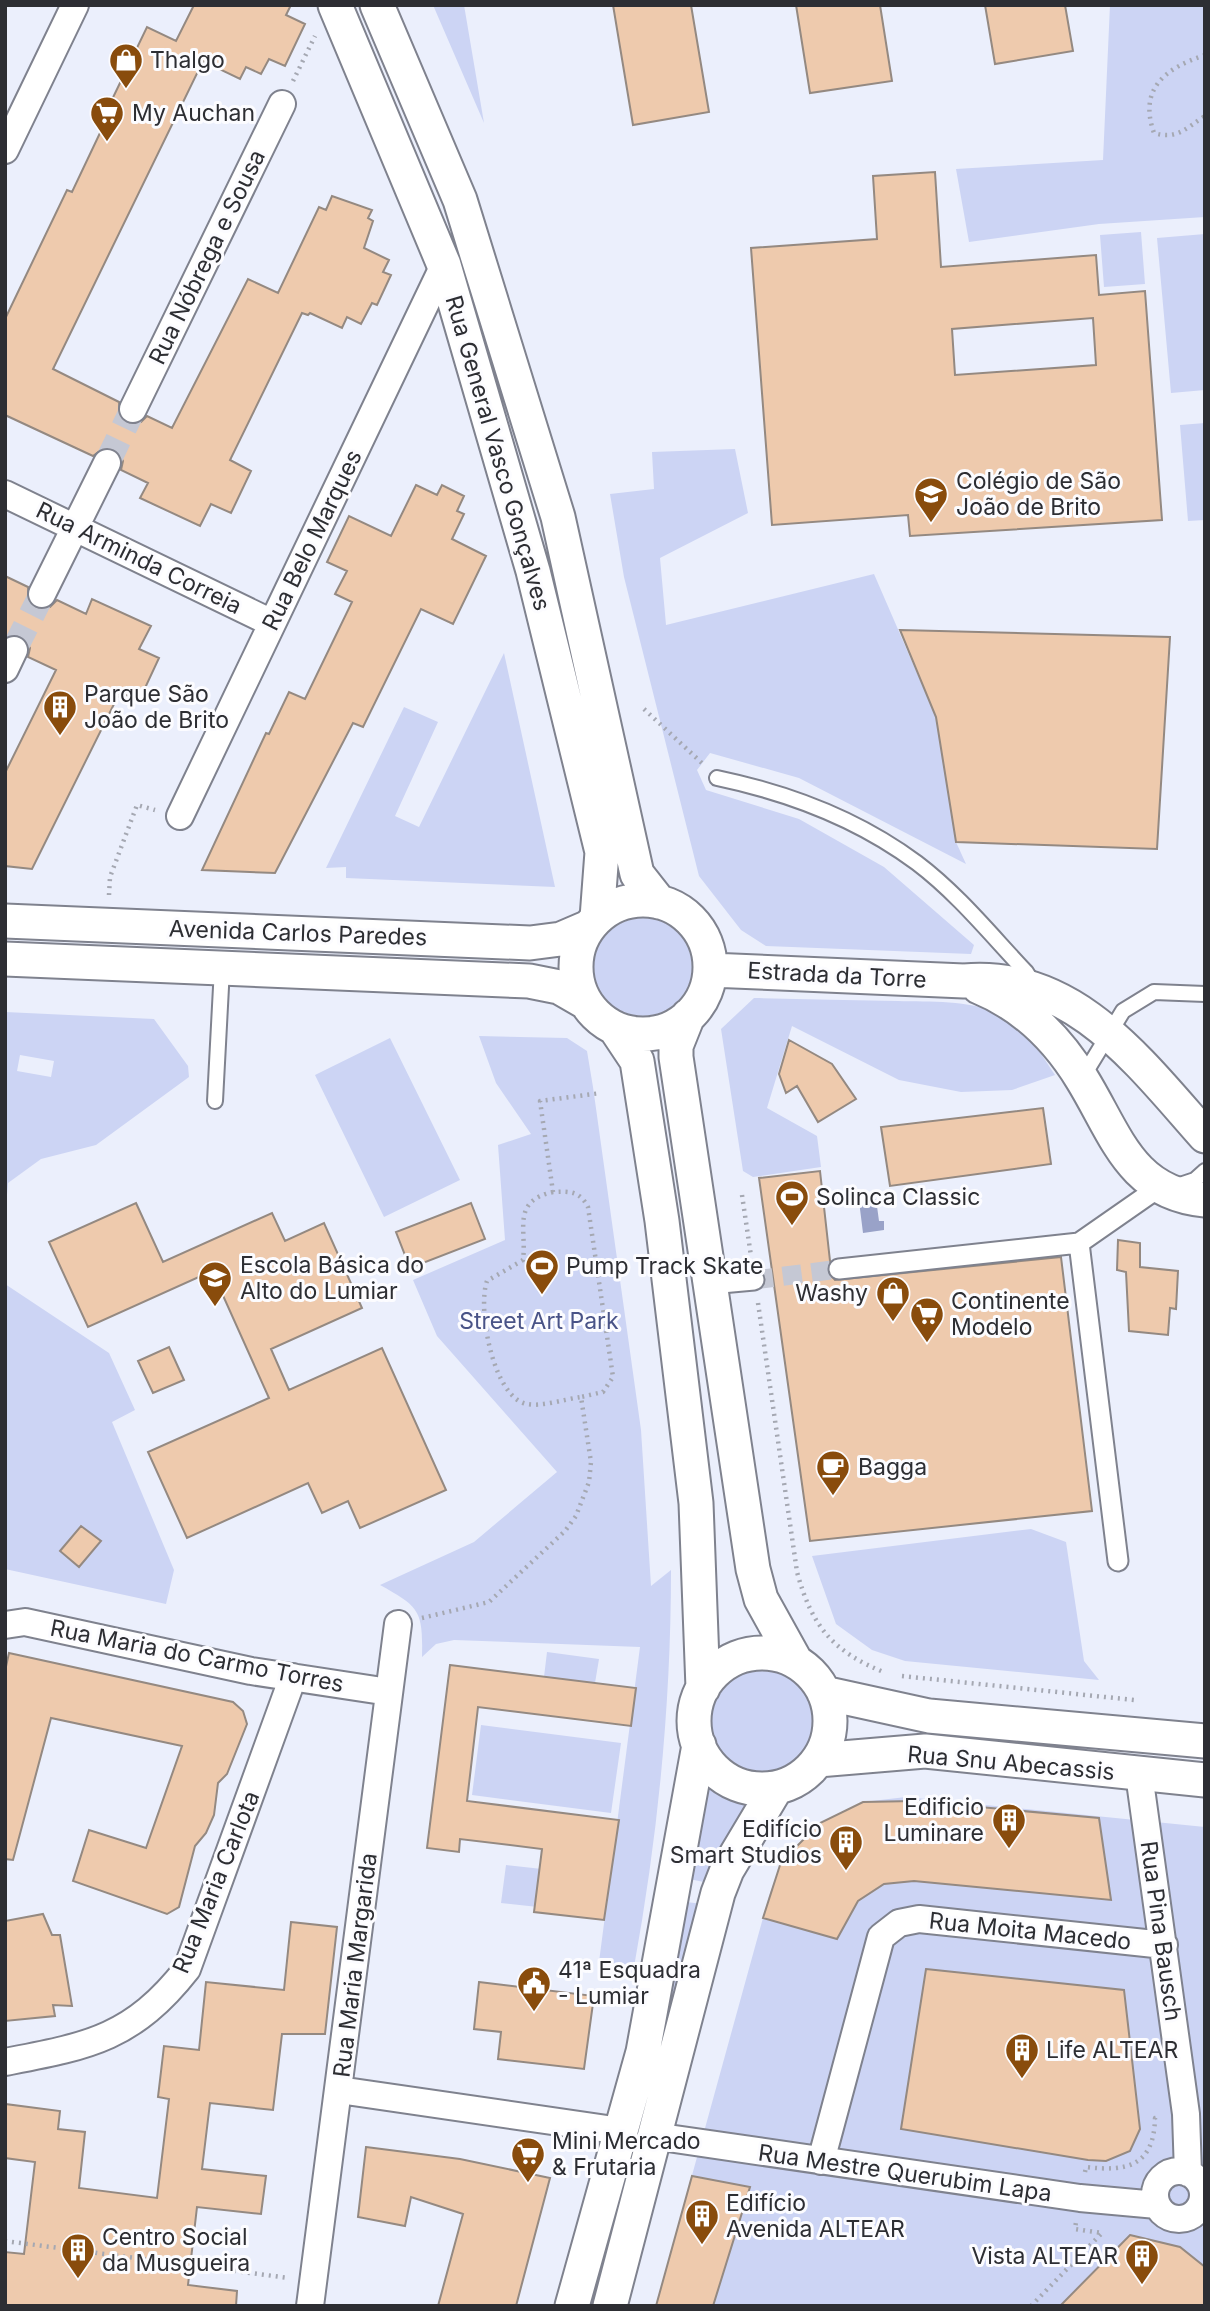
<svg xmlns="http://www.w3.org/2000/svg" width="1210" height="2311" viewBox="0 0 1210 2311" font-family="Inter,sans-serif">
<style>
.green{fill:#ccd4f4;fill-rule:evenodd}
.water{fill:#99a2c8}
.building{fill:#eecaad;stroke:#948981;stroke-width:2;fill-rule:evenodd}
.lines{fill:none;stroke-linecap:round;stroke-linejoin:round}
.pedestrian-tunnel{stroke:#c5c8d4;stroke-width:19;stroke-dasharray:19 10;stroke-linecap:butt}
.minor-tunnel{stroke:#c5c8d4;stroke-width:26;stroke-dasharray:26 13;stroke-linecap:butt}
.service-casing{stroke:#7f828e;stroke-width:18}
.pedestrian-casing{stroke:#7f828e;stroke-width:23}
.minor-casing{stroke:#7f828e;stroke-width:30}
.tertiary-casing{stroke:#7f828e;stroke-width:37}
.path{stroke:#a5a8b2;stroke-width:4.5;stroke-dasharray:2 5;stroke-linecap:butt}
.service{stroke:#fff;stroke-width:14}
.pedestrian{stroke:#fff;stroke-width:19}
.minor{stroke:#fff;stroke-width:26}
.tertiary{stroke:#fff;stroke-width:33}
.labels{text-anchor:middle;stroke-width:6;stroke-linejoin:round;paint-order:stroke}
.poi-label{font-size:23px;fill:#2d2e33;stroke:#fcfcff;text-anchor:start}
.street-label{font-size:23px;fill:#2d2e33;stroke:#fcfcff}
.park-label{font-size:23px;fill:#495387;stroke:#fcfcff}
</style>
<rect width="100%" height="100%" fill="#ebeffc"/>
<path class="green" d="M433 5H464L484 123Z
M1110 5H1205V217L1099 224 969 242 956 169 1103 160Z
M1141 232 1145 284 1104 287 1100 235Z
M1205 234V390L1171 393 1157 238Z
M1205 423V520L1188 521 1180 425Z
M735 449 748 513 660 558 666 625 874 574 936 717 956 842 966 864 799 778 710 753 697 770 706 790 799 819 884 867 974 945 971 954 766 946 741 930 699 876 624 577 610 494 654 489 652 452Z
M504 653 555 887 346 878V867L326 868 404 707 438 722 395 816 419 827Z
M594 967a49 49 0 1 1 98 0a49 49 0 1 1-98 0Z
M754 998C802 999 850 1000 898 1001 931 1002 968 1000 998 1013 1024 1024 1041 1054 1055 1075L1012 1090 961 1092 899 1080 792 1026 767 1108 817 1136 821 1167 753 1177 743 1171 721 1029Z
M5 1012 154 1019 188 1066 189 1077 96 1145 41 1159 8 1183 5 1218ZM20 1055 54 1061 51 1077 17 1071Z
M479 1036 567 1038 587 1051 593 1087 641 1430 651 1586 671 1570C671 1704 658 1835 634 1967L599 1962 640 1647 454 1640 436 1644 422 1657C423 1611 420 1607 380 1585L474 1542 557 1472 437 1336 413 1280 505 1240 498 1145 531 1134 496 1083Z
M390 1038 460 1180 384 1217 315 1075Z
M5 1284 109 1353 135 1410 112 1422 174 1570 166 1604 5 1569Z
M1031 1529 1066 1542 1084 1661 1099 1680 905 1661 872 1650 836 1624 812 1556Z
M547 1652 599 1659 595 1683 544 1677Z
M710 1720a53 53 0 1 1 106 0a53 53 0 1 1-106 0Z
M481 1725 621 1743 611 1813 472 1795Z
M708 1784 748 1804 709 1883 689 1879Z
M906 1797 1205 1827V2306H656L769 1896 781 1862 820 1823 863 1802Z
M506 1865 542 1869 538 1907 501 1903Z
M686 1902 703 1904 629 2168 625 2166Z"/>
<path class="water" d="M876 1199 879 1221H884V1230L863 1233 859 1201Z"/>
<path class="building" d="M194 5H291L286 15 305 24 285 66 269 59 261 74 246 67 240 79 203 61 53 369 119 402 120 417 127 423 141 422 147 416 172 428 248 279 278 293 319 207 326 210 332 196 372 210 368 218 373 221 364 248 389 260 383 272 391 275 377 305 372 303 361 324 347 317 342 328 310 313 308 315 302 313 230 460 251 471 231 513 211 504 200 526 140 498 148 483 121 470 123 461 115 449 105 447 93 456 5 415V319L67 190 72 192 109 114 106 112 147 27 176 41Z
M613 5H691L709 112 633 125Z
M796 5H880L892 81 810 93Z
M985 5H1065L1073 51 995 64Z
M935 172 941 267 1096 255 1099 295 1145 291 1162 520 910 536 908 515 772 525 751 248 877 239 873 176ZM1093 318 1096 365 955 375 952 329Z
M416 485 437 495 442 485 464 496 457 511 464 514 452 539 486 556 453 624 421 609 363 727 353 723 275 873 202 870 266 733 269 734 289 692 305 699 352 602 335 594 347 571 327 562 349 516 391 536Z
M5 576 28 587 29 602 36 608 50 607 57 600 86 614 92 599 151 626 139 649 159 658 139 701 120 692 32 869 5 866V773L56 670 28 657 30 648 21 636 5 637Z
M900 630 1170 637 1157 849 956 842 936 717Z
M789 1040 832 1064 856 1099 818 1122 797 1086 786 1093 779 1074Z
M1043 1108 1051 1164 890 1186 881 1127Z
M820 1171 830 1261 827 1271 835 1280 1061 1257 1092 1511 810 1541 759 1178Z
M136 1203 163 1262 272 1213 285 1241 324 1223 362 1308 271 1349 289 1390 382 1348 446 1490 360 1528 348 1501 322 1513 308 1483 187 1538 148 1452 269 1398 212 1271 88 1327 49 1242Z
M471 1203 485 1239 410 1268 396 1232Z
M1118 1240 1140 1243V1267L1178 1271 1176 1309 1170 1308 1168 1335 1129 1331 1126 1272 1117 1270Z
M169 1347 184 1380 153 1393 138 1361Z
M81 1526 101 1541 79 1567 60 1551Z
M9 1653 233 1702 243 1711 247 1724 227 1774 218 1783 214 1815 206 1833 195 1846 179 1907 167 1914 73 1881 89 1830 146 1848 182 1746 51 1718 13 1860 5 1859V1671Z
M450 1665 636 1688 631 1726 478 1707 467 1801 619 1820 604 1920 534 1912 542 1849 460 1839 459 1852 427 1848Z
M914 1801 1099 1818 1111 1900 914 1881 884 1884 858 1901 837 1939 763 1918 781 1862 820 1823 863 1802Z
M43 1914 52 1935H60L72 2006 53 2005 55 2016 5 2021V1921Z
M291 1922 337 1927 325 2034H282L273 2110 210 2103 202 2169 266 2176 261 2214 197 2207 188 2285 237 2291 236 2306H5V2252L24 2254 35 2162 5 2158V2104L60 2111 58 2129 85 2132 79 2188 157 2198 169 2099 158 2097 164 2046 199 2050 206 1982 284 1990Z
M926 1969 1124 1990 1140 2129 1130 2151 1106 2161 1088 2160 901 2129Z
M479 1982 594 1996 584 2069 498 2059 501 2032 474 2029Z
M366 2147 460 2159 550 2178 516 2306H438L463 2214 411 2197 405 2226 358 2217Z
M692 2176 750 2187 713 2306H656Z
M1130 2235 1180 2247 1205 2267V2306H1060Z"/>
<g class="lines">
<path class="pedestrian-tunnel" d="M754 1280 839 1269"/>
<path class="minor-tunnel" d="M107 463 133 409
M14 650 42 594"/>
<g class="service-casing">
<path id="service" d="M717 778C789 793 858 819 917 863 958 894 991 935 1026 972L1034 985
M1082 1078 1123 1011 1154 992 1205 994
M215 1101 222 968
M1177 1186 1195 1180 1205 1171"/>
</g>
<g class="pedestrian-casing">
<path id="pedestrian" d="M1079 1243 1118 1561
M839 1269 1079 1243 1158 1188
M710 1284 754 1280"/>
</g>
<g class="minor-casing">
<path id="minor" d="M5 150 75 5
M133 409 282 104
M5 494 272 623
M42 594 107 463
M5 669 14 650
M180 816 444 265
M5 1625 25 1622 251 1671 389 1692
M1139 1774 1186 2114 1188 2173
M5 2062C88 2046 132 2039 187 1969L293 1677
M339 2090 621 2131
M654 2136 1080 2198 1157 2205
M821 2161 881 1937 899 1923 919 1919 1164 1945
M1155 2195a24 24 0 1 1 48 0a24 24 0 1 1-48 0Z
M310 2306 398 1624"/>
</g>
<g class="tertiary-casing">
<path id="tertiary" d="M335 5 444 265 533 571 602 852 597 918
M377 5 460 200 558 517 637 874 659 902
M576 967a67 67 0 1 1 134 0a67 67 0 1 1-134 0Z
M5 921 530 943 561 939 589 927
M5 959 529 981 559 987 585 1002
M710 970 964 981C1073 971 1140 1063 1205 1136
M979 987C1023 1005 1057 1038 1082 1079 1116 1134 1130 1193 1205 1200
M688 1016 676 1046V1057L753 1569 761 1599 796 1662
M615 1028 637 1061 662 1221 696 1503 703 1688
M694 1721a68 68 0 1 1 136 0a68 68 0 1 1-136 0Z
M824 1693 929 1716 1205 1741
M818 1760 925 1751 1205 1780
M572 2306 643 2052 699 1745
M610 2306 718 1893 727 1870 776 1788"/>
</g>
<path class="path" d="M1205 55C1166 68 1138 88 1154 133 1177 140 1186 128 1205 116
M293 81 315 36
M644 709 704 765
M109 895 110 877 137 805 155 810
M553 1192C511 1201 527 1230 523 1260L487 1281C477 1308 493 1398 527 1404 542 1407 565 1399 581 1397
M742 1195 751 1256
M758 1303 797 1572C812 1627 833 1652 886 1673
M422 1618 489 1602 565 1531 576 1516 589 1482 591 1462 581 1397 603 1392 613 1377 588 1207C580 1191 569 1191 553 1192L540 1101 601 1093
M902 1676 1134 1700
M1085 2172 1086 2167C1127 2172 1154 2166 1155 2118L1160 2117
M5 2241 289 2278
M1031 2306 1102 2233 1075 2229 1076 2222"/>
<use href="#service" class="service"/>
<use href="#pedestrian" class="pedestrian"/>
<use href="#minor" class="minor"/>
<use href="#tertiary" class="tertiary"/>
</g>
<defs>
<g id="shop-pin" transform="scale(1.75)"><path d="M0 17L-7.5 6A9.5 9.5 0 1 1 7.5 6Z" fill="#894c0c" stroke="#fcfcff"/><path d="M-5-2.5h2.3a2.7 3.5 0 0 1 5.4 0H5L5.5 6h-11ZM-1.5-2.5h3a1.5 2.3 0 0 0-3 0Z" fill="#fff"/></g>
<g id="supermarket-pin" transform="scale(1.75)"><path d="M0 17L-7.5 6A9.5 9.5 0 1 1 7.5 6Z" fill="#894c0c" stroke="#fcfcff"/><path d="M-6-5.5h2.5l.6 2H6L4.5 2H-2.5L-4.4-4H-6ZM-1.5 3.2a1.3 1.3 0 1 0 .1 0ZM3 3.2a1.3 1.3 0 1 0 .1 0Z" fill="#fff"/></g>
<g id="school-pin" transform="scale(1.75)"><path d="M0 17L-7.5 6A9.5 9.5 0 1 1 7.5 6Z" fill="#894c0c" stroke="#fcfcff"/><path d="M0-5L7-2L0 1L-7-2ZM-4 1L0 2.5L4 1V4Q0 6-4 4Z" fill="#fff"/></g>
<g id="building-pin" transform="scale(1.75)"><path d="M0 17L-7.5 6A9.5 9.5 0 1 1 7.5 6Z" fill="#894c0c" stroke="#fcfcff"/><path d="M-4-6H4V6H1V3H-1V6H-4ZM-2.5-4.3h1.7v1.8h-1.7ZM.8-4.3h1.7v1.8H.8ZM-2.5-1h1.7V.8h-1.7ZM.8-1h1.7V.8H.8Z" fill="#fff"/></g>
<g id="stadium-pin" transform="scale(1.75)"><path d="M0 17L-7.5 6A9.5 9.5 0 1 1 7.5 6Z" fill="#894c0c" stroke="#fcfcff"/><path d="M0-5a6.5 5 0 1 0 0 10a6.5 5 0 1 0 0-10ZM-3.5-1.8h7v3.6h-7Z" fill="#fff"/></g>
<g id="cafe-pin" transform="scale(1.75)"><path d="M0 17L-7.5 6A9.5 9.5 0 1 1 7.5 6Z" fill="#894c0c" stroke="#fcfcff"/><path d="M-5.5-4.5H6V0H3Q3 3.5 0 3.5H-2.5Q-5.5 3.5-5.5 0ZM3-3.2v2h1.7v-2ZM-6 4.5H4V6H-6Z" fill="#fff"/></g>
<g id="civic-pin" transform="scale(1.75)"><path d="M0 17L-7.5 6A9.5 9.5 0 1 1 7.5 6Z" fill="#894c0c" stroke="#fcfcff"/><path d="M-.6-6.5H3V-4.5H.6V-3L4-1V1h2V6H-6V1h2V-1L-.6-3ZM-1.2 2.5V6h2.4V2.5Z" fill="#fff"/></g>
</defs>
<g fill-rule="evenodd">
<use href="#shop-pin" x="126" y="60"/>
<use href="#supermarket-pin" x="107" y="113"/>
<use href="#school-pin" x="931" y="494"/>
<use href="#building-pin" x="60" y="707"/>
<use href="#stadium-pin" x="792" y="1197"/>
<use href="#stadium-pin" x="542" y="1266"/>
<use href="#school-pin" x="215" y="1278"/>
<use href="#shop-pin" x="893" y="1293"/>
<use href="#supermarket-pin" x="927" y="1314"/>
<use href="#cafe-pin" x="833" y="1467"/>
<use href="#building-pin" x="1009" y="1820"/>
<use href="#building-pin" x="846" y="1842"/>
<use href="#civic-pin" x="534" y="1983"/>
<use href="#building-pin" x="1022" y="2050"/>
<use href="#supermarket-pin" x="528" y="2154"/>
<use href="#building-pin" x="702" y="2216"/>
<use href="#building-pin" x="78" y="2250"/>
<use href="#building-pin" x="1142" y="2256"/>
</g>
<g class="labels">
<g class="poi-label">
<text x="150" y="68">Thalgo</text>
<text x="132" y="121">My Auchan</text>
<text x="956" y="489">Colégio de São<tspan x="956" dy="26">João de Brito</tspan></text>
<text x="84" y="702">Parque São<tspan x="84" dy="26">João de Brito</tspan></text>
<text x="816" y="1205">Solinca Classic</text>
<text x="240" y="1273">Escola Básica do<tspan x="240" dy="26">Alto do Lumiar</tspan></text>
<text x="566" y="1274">Pump Track Skate</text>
<text x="868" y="1301" text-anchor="end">Washy</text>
<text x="951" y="1309">Continente<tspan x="951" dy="26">Modelo</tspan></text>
<text x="858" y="1475">Bagga</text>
<text x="984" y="1815" text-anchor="end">Edificio<tspan x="984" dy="26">Luminare</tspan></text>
<text x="822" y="1837" text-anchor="end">Edifício<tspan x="822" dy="26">Smart Studios</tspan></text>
<text x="558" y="1978">41ª Esquadra<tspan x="558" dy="26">- Lumiar</tspan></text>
<text x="1046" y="2058">Life ALTEAR</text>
<text x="552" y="2149">Mini Mercado<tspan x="552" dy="26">&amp; Frutaria</tspan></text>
<text x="726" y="2211">Edifício<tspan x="726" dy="26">Avenida ALTEAR</tspan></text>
<text x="102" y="2245">Centro Social<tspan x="102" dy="26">da Musgueira</tspan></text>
<text x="1118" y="2264" text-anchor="end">Vista ALTEAR</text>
</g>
<g class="street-label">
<text transform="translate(207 257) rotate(-64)" y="8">Rua Nóbrega e Sousa</text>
<text transform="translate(498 453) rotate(74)" y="8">Rua General Vasco Gonçalves</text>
<text transform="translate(312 540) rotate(-64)" y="8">Rua Belo Marques</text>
<text transform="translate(139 558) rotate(26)" y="8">Rua Arminda Correia</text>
<text transform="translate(298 933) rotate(2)" y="8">Avenida Carlos Paredes</text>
<text transform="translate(837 975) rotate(3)" y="8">Estrada da Torre</text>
<text transform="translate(197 1656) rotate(11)" y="8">Rua Maria do Carmo Torres</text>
<text transform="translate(1011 1763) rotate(5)" y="8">Rua Snu Abecassis</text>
<text transform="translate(216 1882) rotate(-68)" y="8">Rua Maria Carlota</text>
<text transform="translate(1030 1931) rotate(6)" y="8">Rua Moita Macedo</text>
<text transform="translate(1161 1931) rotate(82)" y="8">Rua Pina Bausch</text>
<text transform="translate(355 1965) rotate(-83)" y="8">Rua Maria Margarida</text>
<text transform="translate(905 2173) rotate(8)" y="8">Rua Mestre Querubim Lapa</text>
</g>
<g class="park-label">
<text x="539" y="1329">Street Art Park</text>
</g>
</g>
<rect width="1210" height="2311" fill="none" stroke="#2d2e33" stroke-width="14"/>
</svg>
